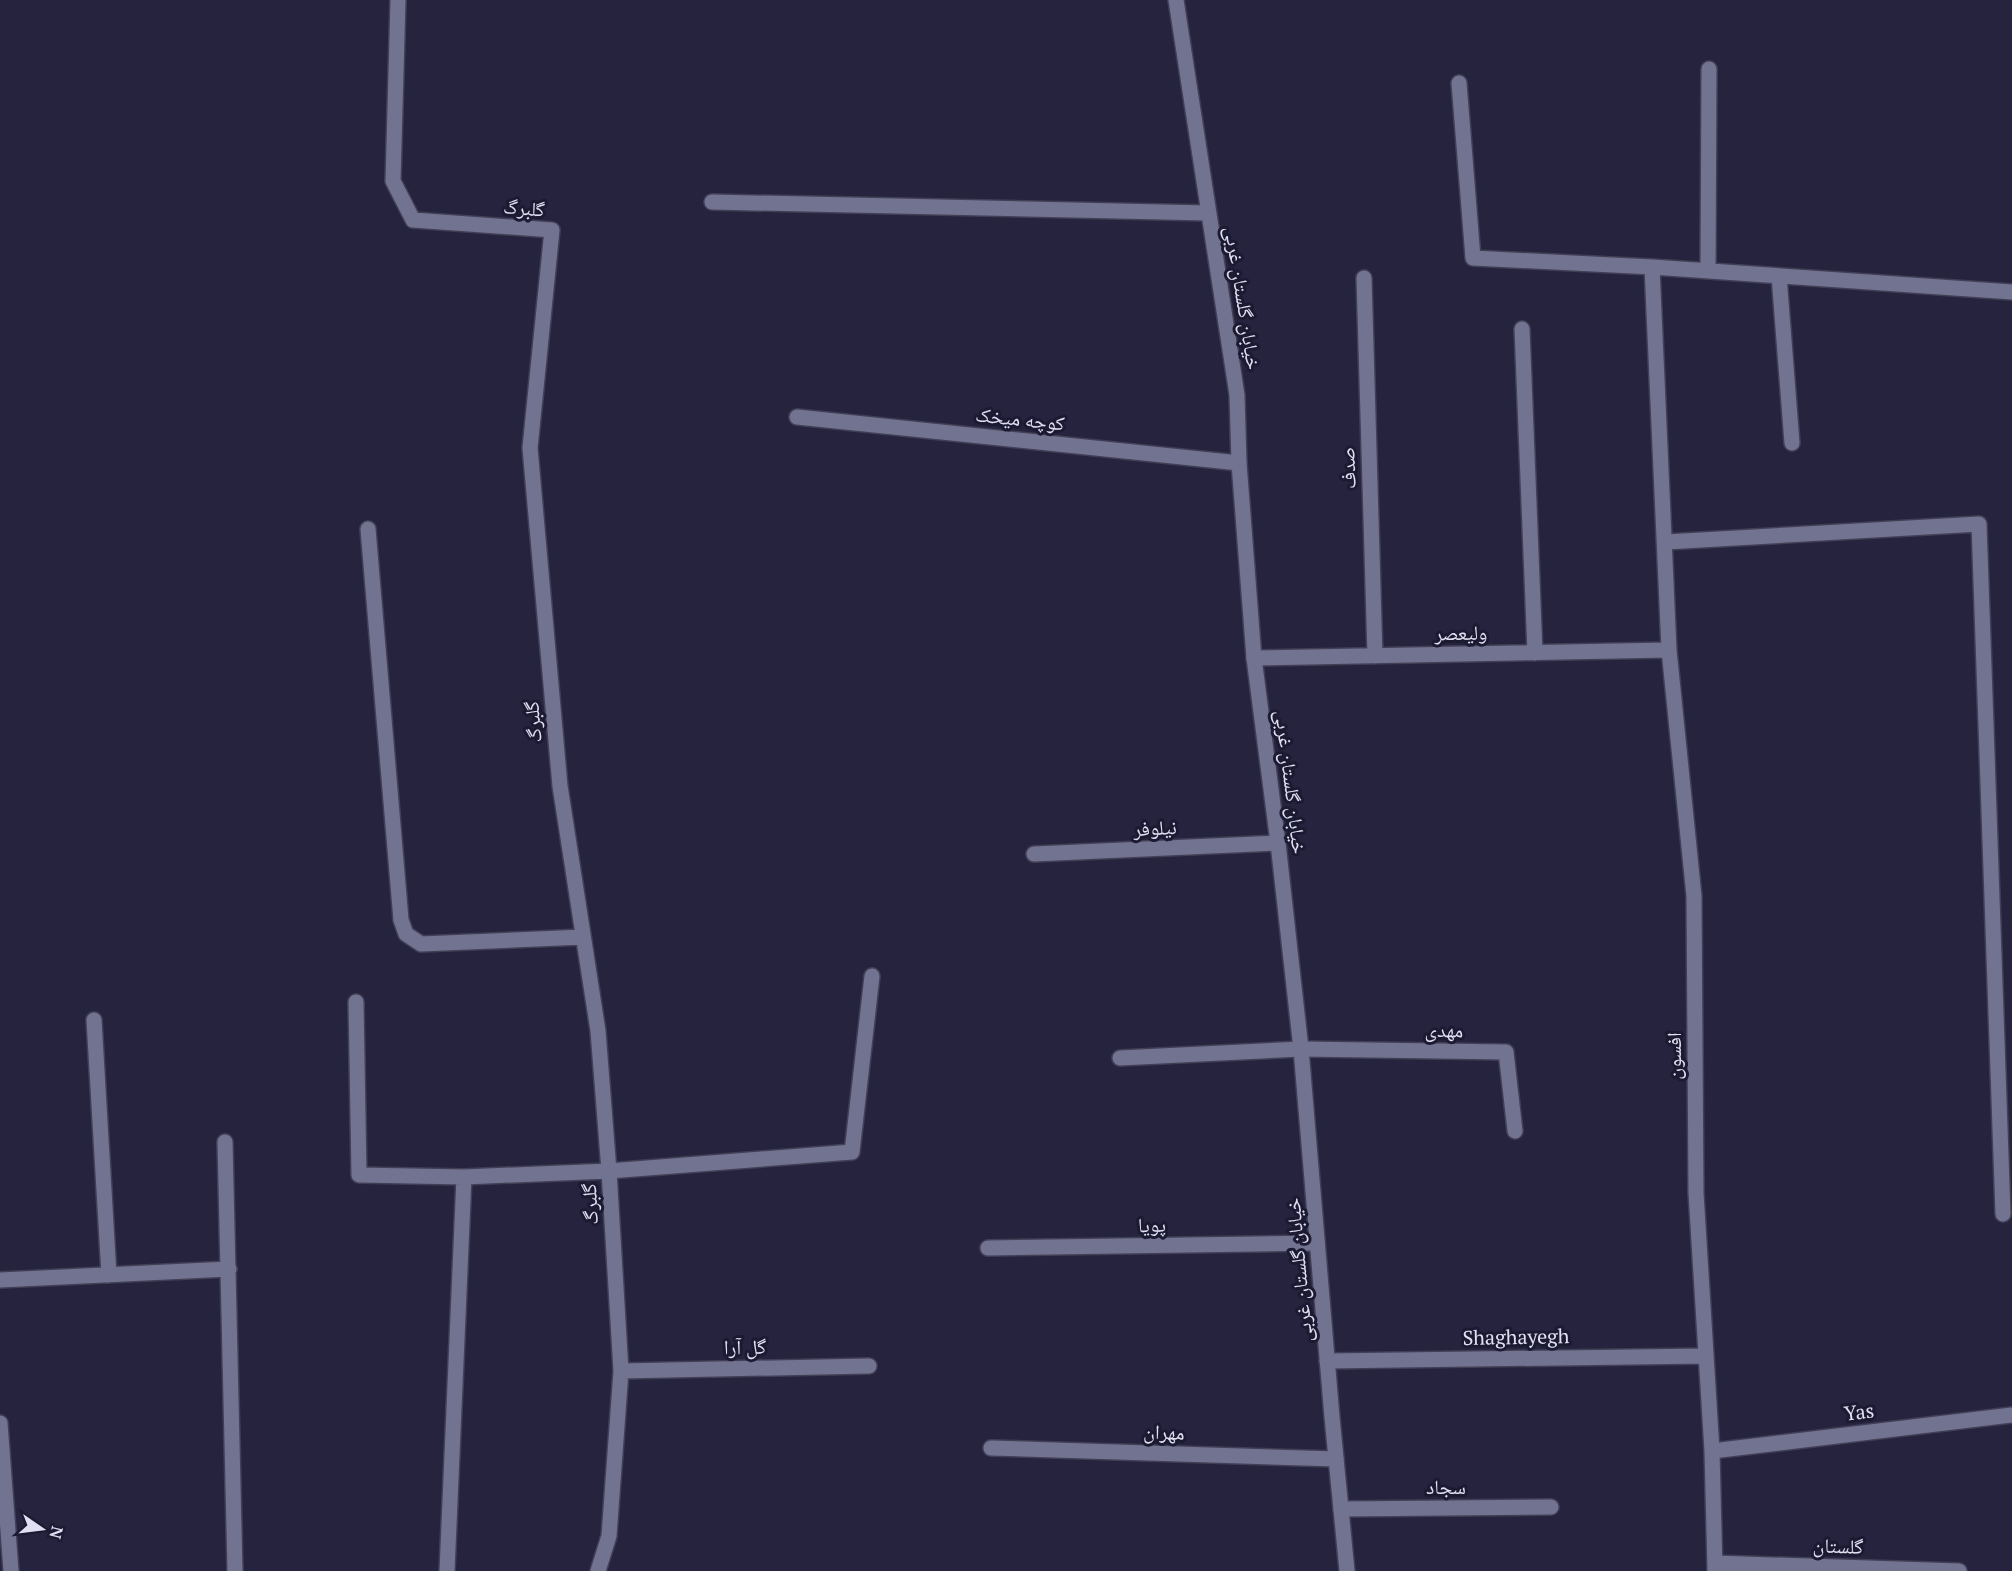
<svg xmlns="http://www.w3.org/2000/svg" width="2012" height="1571" viewBox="0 0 2012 1571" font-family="'PT Serif','Noto Naskh Arabic',serif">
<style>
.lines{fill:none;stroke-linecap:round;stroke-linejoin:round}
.service-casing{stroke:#413f55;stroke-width:18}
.minor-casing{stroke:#413f55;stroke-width:18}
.tertiary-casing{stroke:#413f55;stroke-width:18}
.service{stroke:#727291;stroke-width:15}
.minor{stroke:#727291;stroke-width:15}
.tertiary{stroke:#727291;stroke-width:15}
.labels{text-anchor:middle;stroke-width:6;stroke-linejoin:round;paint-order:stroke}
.street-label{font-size:20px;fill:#e0e0f2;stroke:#1c1a33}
</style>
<rect width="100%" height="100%" fill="#25233e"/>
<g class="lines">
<g class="service-casing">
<path id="service" d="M1120 1058 1301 1049"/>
</g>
<g class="minor-casing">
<path id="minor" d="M398 0 393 181 413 220 552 230 530 448 560 786 598 1031 609 1171 621 1371 609 1536 598 1571
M1459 83 1473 258 1652 267 2012 292
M712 202 1208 213
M1652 267 1669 650 1694 896 1696 1193 1712 1451 1715 1571
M1708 271 1709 69
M1779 276 1792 443
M1364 278 1375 656
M1522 329 1535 653
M797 417 1239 463
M368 529 401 920 406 934 421 944 583 937
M1666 542 1979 524 2003 1214
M1254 658 1669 650
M1034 854 1278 843
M356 1002 359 1175 464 1177 609 1171 852 1152 872 976
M94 1020 109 1275
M1301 1049 1506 1052 1515 1131
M225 1142 235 1571
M988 1248 1317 1243
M0 1280 229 1269
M1327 1361 1705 1356
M621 1371 869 1366
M0 1423 11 1571
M991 1448 1336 1459
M1712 1451 2012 1415
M1341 1509 1551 1507
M1715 1563 1959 1571
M447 1571 464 1177"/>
</g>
<g class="tertiary-casing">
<path id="tertiary" d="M1176 0 1237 395 1239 463 1254 658 1278 843 1301 1049 1332 1417 1347 1571"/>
</g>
<use href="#service" class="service"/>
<use href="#minor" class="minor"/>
<use href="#tertiary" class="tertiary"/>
</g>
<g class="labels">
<g class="street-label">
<text transform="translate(524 208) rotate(5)" y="7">گلبرگ</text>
<text transform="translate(1243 298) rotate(81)" y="7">خیابان گلستان غربی</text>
<text transform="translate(1020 419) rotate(6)" y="7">کوچه میخک</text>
<text transform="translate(1348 468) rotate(-92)" y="7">صدف</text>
<text transform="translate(1461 633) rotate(-1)" y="7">ولیعصر</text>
<text transform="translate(533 722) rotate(-95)" y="7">گلبرگ</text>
<text transform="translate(1291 782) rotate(83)" y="7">خیابان گلستان غربی</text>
<text transform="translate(1155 828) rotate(-3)" y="7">نیلوفر</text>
<text transform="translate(1444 1030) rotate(1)" y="7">مهدی</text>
<text transform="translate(1674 1056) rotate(-90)" y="7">افسون</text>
<text transform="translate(590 1204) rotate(-93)" y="7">گلبرگ</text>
<text transform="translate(1152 1225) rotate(-1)" y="7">پویا</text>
<text transform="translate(1299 1270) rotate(-95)" y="7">خیابان گلستان غربی</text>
<text transform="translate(1516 1337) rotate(-1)" y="7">Shaghayegh</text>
<text transform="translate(745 1347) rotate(-1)" y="7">گل آرا</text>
<text transform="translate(1859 1412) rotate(-7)" y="7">Yas</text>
<text transform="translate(1164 1432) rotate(2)" y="7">مهران</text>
<text x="1446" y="1494">سجاد</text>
<text transform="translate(1838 1546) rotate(2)" y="7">گلستان</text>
</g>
</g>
<g transform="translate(42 1529) rotate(104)" stroke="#1c1a33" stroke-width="4.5" paint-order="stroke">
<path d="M0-4.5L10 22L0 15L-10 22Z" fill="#e0e0f2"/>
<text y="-9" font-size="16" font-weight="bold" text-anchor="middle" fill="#e0e0f2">N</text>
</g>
</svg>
